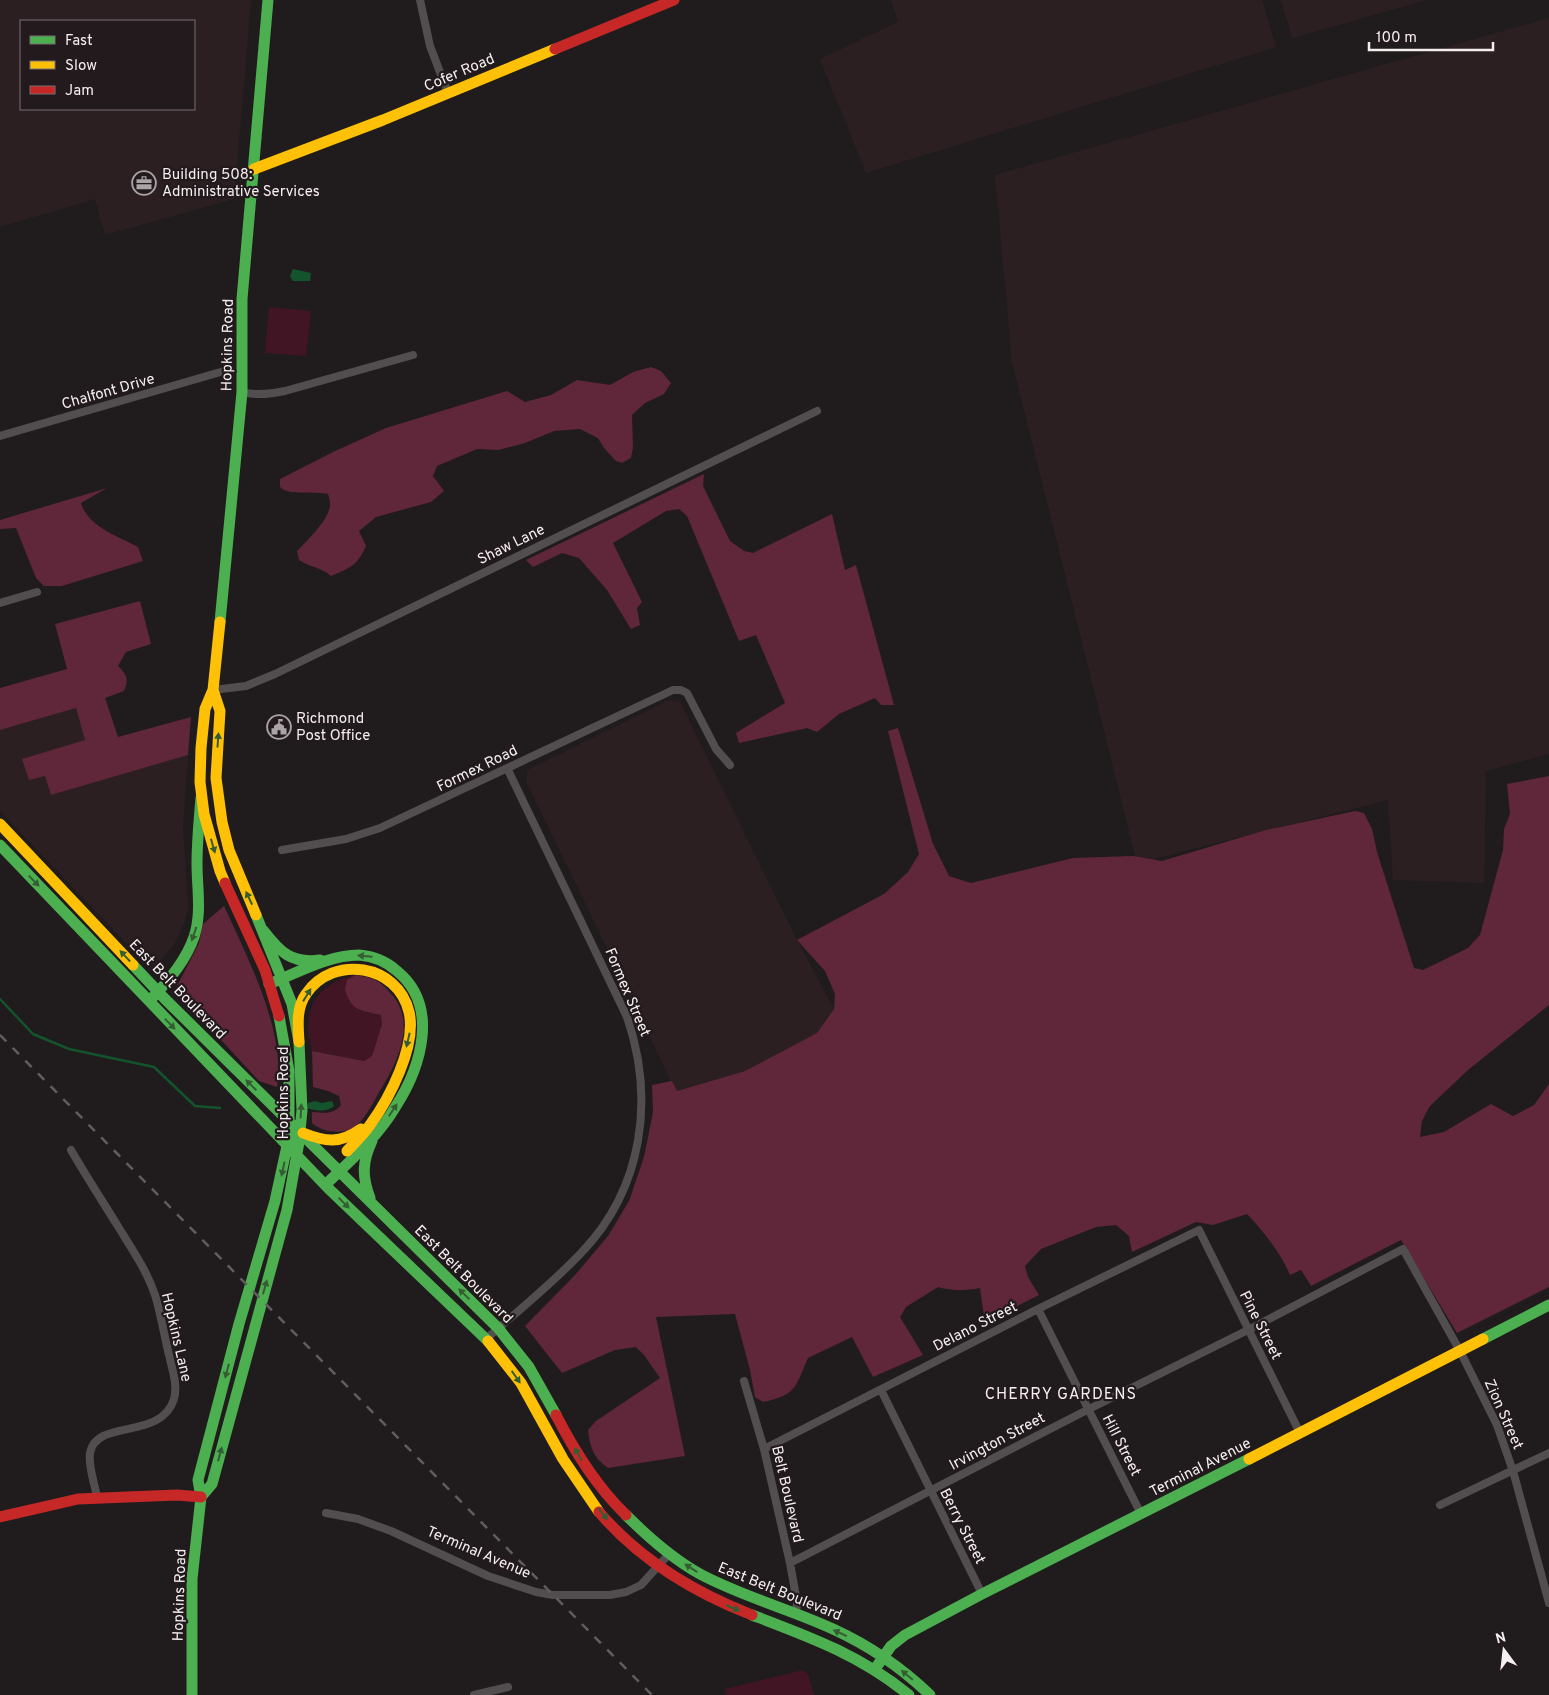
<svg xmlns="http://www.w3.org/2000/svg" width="1549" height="1695" viewBox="0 0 1549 1695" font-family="Overpass,sans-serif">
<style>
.built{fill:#2c1f22;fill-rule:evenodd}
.green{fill:#411524}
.forest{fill:#602639}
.water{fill:#13542c}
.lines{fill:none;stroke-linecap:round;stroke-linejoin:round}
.stream{stroke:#13542c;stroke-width:2.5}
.street{stroke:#524e4f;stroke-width:8}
.fast{stroke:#4caf50;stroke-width:11}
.slow{stroke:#ffc107;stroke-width:11}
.jam{stroke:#c62828;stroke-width:11}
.rail{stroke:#615d5e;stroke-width:2.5;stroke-dasharray:9 9;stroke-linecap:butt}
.oneway{fill:#355d33}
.labels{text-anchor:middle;stroke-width:4.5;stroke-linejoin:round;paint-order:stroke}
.street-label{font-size:15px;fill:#f4eeef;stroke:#221a1c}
.poi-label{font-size:15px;fill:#f4eeef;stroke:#221a1c;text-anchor:start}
.neighbourhood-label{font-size:16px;letter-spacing:1px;fill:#f4eeef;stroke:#221a1c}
</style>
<rect width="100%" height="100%" fill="#201c1d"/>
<path class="built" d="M0 0H251L234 199 105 235 95 199 0 227ZM21 21H194V109H21Z
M891 0H1262L1276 47 866 173 820 59 898 22Z
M1281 0H1427L1292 38Z
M1549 18V754L1486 771 1484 883 1393 880 1388 800 1137 863 1012 361 995 175Z
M669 700 680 702 797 940 834 1009 817 1033 745 1071 676 1091 527 783V770Z
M76 708 86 740 45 775 51 795 188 755 183 828 188 909 184 923 175 943 152 970 0 811V730Z"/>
<path class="green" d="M269 307 311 311 306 356 265 353Z
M355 975 347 980 358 1010 381 1015 382 1024 372 1056 364 1061 312 1051C311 1044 308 1035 308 1027 309 997 327 981 355 975Z
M803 1670 808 1674 814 1695H726L725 1689Z"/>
<path class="forest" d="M651 367 661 371 671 383 664 394 645 403 632 415 633 447 631 458 622 463 616 461 604 448 598 438 580 429 554 431 525 443 498 450 477 449 437 466 433 476 444 491 431 502 376 517 359 531 366 546C357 566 350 568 331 576 319 566 311 568 299 560L297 551C306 542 326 522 329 510 331 505 330 500 328 494 315 491 288 496 280 487V479L333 452 386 428 507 391 525 402 551 395 577 380 610 385 633 372Z
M704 474 703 486 730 541 744 551 753 553 832 514 845 570 856 565 894 705H881L875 698 839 714 817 732 807 728 739 743 736 733 785 703 756 635 739 641 687 516 679 509 666 511 613 543 642 602 637 608 640 625 631 629 607 590 579 558 562 553 533 567 526 560Z
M107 488 81 503C88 527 118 536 138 547L143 561 62 586H44L36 578 16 528 0 529V520Z
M140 601 151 644 126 652 118 666C127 675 129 679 124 691L105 698 118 737 191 717 188 755 51 795 45 776 29 780 22 759 85 740 76 708 0 730V688L67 669 55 624Z
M898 728 933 844 949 876 971 883 1073 858 1133 856 1162 861 1266 830 1355 811 1364 813 1372 829 1377 852 1414 968 1423 970 1468 948 1480 935 1503 850 1504 829 1510 814 1507 784 1549 776V1005L1468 1070 1429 1107 1422 1121 1420 1137 1444 1132 1491 1104 1513 1116 1534 1105 1549 1084V1287L1457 1333 1401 1240 1311 1286 1301 1270 1290 1275C1280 1252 1264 1232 1247 1214L1213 1225 1196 1222 1132 1252 1129 1236 1116 1225 1096 1227 1041 1249 1025 1266 1028 1277 1039 1295 987 1321 984 1316 980 1288C965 1291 952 1291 938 1287L906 1307 900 1317 923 1355 873 1377 852 1337 808 1358C795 1387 797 1395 763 1402L755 1397 750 1370 735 1314 656 1317 685 1456 608 1468C594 1458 590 1448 588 1430L596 1421 660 1378 644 1355 636 1347 615 1350 562 1373 525 1326 575 1275 608 1236 629 1201 644 1157 653 1112 652 1085 672 1081 677 1091 745 1071 817 1033 834 1009 835 994 825 971 797 940 884 894 908 872 919 854 888 731Z
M224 906C247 957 286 1030 277 1087L259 1081 175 990 199 943 203 924Z
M355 975C375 978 380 980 393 996 418 1027 394 1068 377 1096 372 1105 362 1124 352 1129 339 1134 322 1132 312 1123V1112C324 1113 333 1115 341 1105L339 1096 328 1091 313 1087 312 1051 364 1061 372 1056 382 1024 381 1015C361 1010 351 1012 345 989L347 980Z"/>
<path class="water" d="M293 269 311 273 310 281H293L290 276Z
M315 1101 322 1103 332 1101 334 1106C328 1112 315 1111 307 1108L308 1103Z"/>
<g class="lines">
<path class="stream" d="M0 999 33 1034 69 1049 154 1067 195 1106 220 1108"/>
<path class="street" d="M420 0 430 46 448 93
M242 392C257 396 271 394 285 391L413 355
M0 436 224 371
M0 603 37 592
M213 690 246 686 275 674 817 411
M282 850 346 839 380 828 673 690H681L687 693 716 749 730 765
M71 1150C86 1176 103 1202 119 1228 132 1249 147 1271 155 1295 161 1314 164 1335 169 1355 172 1369 178 1385 174 1399 161 1441 96 1418 90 1453 88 1467 95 1484 97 1498
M1038 1309 1141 1514
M486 1339C518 1311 553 1283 582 1252 643 1188 655 1099 627 1017L507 768
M744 1381 764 1449 790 1563 797 1602 796 1614
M881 1390 982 1594
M764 1449 1038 1309 1199 1230 1300 1433
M1440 1505 1549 1453
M326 1513 358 1519 391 1531 488 1576 536 1592 553 1595H610L626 1592 641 1585 669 1554
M790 1563 1089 1409 1248 1330 1403 1249 1460 1351 1497 1425 1513 1471 1549 1603
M474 1695 508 1687"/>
<path class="fast" d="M220 622 242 392V299L268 0
M0 845 328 1188 488 1341
M263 930C280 952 291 964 320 960
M133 965 165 999 498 1328 529 1367 556 1415
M269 984C297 973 328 955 359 955 373 956 387 962 397 971 440 1006 421 1067 396 1106 378 1137 350 1161 325 1185
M153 997C170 979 186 960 194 937 202 913 197 888 197 864 197 842 199 820 201 798
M370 1198C362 1177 362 1162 372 1141
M1483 1339 1549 1305
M201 1497 212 1484 287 1210 299 1142 302 1110 299 1042 292 1004 256 915
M626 1515C648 1537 673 1559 700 1574 743 1597 790 1609 833 1629 870 1646 901 1667 930 1695
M752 1615C810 1637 860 1655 909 1695
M875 1669 891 1646 905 1635 982 1594 1249 1459
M192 1695V1579L201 1497 198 1480 239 1324 275 1201 289 1137V1071L279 1016"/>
<path class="slow" d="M254 169 383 120 555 49
M220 622 213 690 205 709 201 748 200 782 204 814 220 871 225 883
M213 690 220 711 216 778 222 822 229 850 256 915
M0 824 133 965
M299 1042C298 1026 296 1008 306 994 333 954 398 964 409 1012 417 1046 389 1099 370 1125 363 1135 355 1143 347 1151
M303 1133C326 1142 340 1144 361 1129
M488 1341 521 1383 563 1459 599 1512
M1249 1459 1483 1339"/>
<path class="jam" d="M555 49 674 0
M225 883 265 970 279 1016
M556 1415C575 1452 596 1486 626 1515
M599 1512C640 1560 693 1592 752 1615
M0 1517 78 1499 177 1495 201 1497"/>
<path class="rail" d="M0 1035 652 1695"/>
</g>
<defs><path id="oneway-solid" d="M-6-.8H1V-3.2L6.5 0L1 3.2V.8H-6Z" transform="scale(1.25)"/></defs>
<g class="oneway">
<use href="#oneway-solid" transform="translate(218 740) rotate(-86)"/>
<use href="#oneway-solid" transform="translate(213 846) rotate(74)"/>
<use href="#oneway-solid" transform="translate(34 881) rotate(46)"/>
<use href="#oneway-solid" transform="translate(249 898) rotate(-115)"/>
<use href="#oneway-solid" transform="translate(194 934) rotate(109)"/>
<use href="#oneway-solid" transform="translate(125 956) rotate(-133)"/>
<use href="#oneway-solid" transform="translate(365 956) rotate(-175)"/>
<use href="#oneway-solid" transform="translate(307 995) rotate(-58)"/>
<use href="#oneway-solid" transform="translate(170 1024) rotate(46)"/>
<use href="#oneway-solid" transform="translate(408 1040) rotate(103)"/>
<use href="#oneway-solid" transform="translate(251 1085) rotate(-135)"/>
<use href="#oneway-solid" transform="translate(393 1110) rotate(-57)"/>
<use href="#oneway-solid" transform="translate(301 1111) rotate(-87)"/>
<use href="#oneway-solid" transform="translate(283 1169) rotate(102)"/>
<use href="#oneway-solid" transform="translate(344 1203) rotate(44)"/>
<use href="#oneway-solid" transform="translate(265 1287) rotate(-74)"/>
<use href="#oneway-solid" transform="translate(464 1294) rotate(-136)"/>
<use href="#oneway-solid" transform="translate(227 1371) rotate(105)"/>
<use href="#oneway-solid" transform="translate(516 1377) rotate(55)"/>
<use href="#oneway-solid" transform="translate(220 1454) rotate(-75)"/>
<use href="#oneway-solid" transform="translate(578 1454) rotate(-119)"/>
<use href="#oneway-solid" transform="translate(603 1514) rotate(51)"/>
<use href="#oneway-solid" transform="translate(691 1568) rotate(-147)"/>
<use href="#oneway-solid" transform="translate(733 1608) rotate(22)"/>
<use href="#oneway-solid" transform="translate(840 1633) rotate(-156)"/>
<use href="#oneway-solid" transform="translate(907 1675) rotate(-140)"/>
</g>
<defs>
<g id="office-ring" transform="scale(1.25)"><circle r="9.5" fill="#221a1c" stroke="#aaa4a6" stroke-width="1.5"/><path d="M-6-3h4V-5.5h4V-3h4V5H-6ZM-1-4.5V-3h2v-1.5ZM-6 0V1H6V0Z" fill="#aaa4a6"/></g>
<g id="civic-ring" transform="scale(1.25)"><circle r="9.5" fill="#221a1c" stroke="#aaa4a6" stroke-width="1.5"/><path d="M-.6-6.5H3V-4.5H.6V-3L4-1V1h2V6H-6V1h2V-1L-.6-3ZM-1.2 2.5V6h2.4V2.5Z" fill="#aaa4a6"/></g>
</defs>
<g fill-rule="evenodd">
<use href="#office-ring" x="144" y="183"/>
<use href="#civic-ring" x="279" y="727"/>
</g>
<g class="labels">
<g class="street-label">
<text transform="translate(459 72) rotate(-23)" y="5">Cofer Road</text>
<text transform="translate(227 345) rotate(-89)" y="5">Hopkins Road</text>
<text transform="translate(108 391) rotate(-16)" y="5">Chalfont Drive</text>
<text transform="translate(511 544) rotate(-26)" y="5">Shaw Lane</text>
<text transform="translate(477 768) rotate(-26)" y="5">Formex Road</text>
<text transform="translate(178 989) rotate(46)" y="5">East Belt Boulevard</text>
<text transform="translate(628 992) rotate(67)" y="5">Formex Street</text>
<text transform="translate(283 1093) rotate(-90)" y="5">Hopkins Road</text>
<text transform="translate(464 1274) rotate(45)" y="5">East Belt Boulevard</text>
<text transform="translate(1261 1325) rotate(63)" y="5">Pine Street</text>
<text transform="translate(975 1326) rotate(-27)" y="5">Delano Street</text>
<text transform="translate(177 1337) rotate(77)" y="5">Hopkins Lane</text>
<text transform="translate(1504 1414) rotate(66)" y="5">Zion Street</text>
<text transform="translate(997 1441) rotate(-28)" y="5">Irvington Street</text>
<text transform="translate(1122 1445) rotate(63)" y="5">Hill Street</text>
<text transform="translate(1200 1467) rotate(-27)" y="5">Terminal Avenue</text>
<text transform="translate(788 1494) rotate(77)" y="5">Belt Boulevard</text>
<text transform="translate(963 1526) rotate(63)" y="5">Berry Street</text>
<text transform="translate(479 1552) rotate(23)" y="5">Terminal Avenue</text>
<text transform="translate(780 1591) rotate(22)" y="5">East Belt Boulevard</text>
<text transform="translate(179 1595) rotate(-88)" y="5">Hopkins Road</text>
</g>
<g class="poi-label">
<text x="162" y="179">Building 508:<tspan x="162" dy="17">Administrative Services</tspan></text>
<text x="296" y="723">Richmond<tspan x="296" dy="17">Post Office</tspan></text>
</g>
<g class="neighbourhood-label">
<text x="1061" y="1399">CHERRY GARDENS</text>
</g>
</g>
<rect x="20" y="20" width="175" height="90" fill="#221a1c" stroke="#766f70"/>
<rect x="30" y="36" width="25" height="8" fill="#4caf50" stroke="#766f70"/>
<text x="65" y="45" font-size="15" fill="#f4eeef">Fast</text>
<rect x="30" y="61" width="25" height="8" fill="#ffc107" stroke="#766f70"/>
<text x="65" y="70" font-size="15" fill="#f4eeef">Slow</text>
<rect x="30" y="86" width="25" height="8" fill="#c62828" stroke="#766f70"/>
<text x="65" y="95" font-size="15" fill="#f4eeef">Jam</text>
<g transform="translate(1504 1650) rotate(345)" stroke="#221a1c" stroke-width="4" paint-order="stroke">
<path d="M0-4L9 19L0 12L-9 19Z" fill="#f4eeef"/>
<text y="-8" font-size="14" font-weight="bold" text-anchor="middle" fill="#f4eeef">N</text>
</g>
<path d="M1369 42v8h124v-8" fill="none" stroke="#f4eeef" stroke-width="2.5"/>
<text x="1376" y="42" font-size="15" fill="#f4eeef" stroke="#221a1c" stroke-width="4" paint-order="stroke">100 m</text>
</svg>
